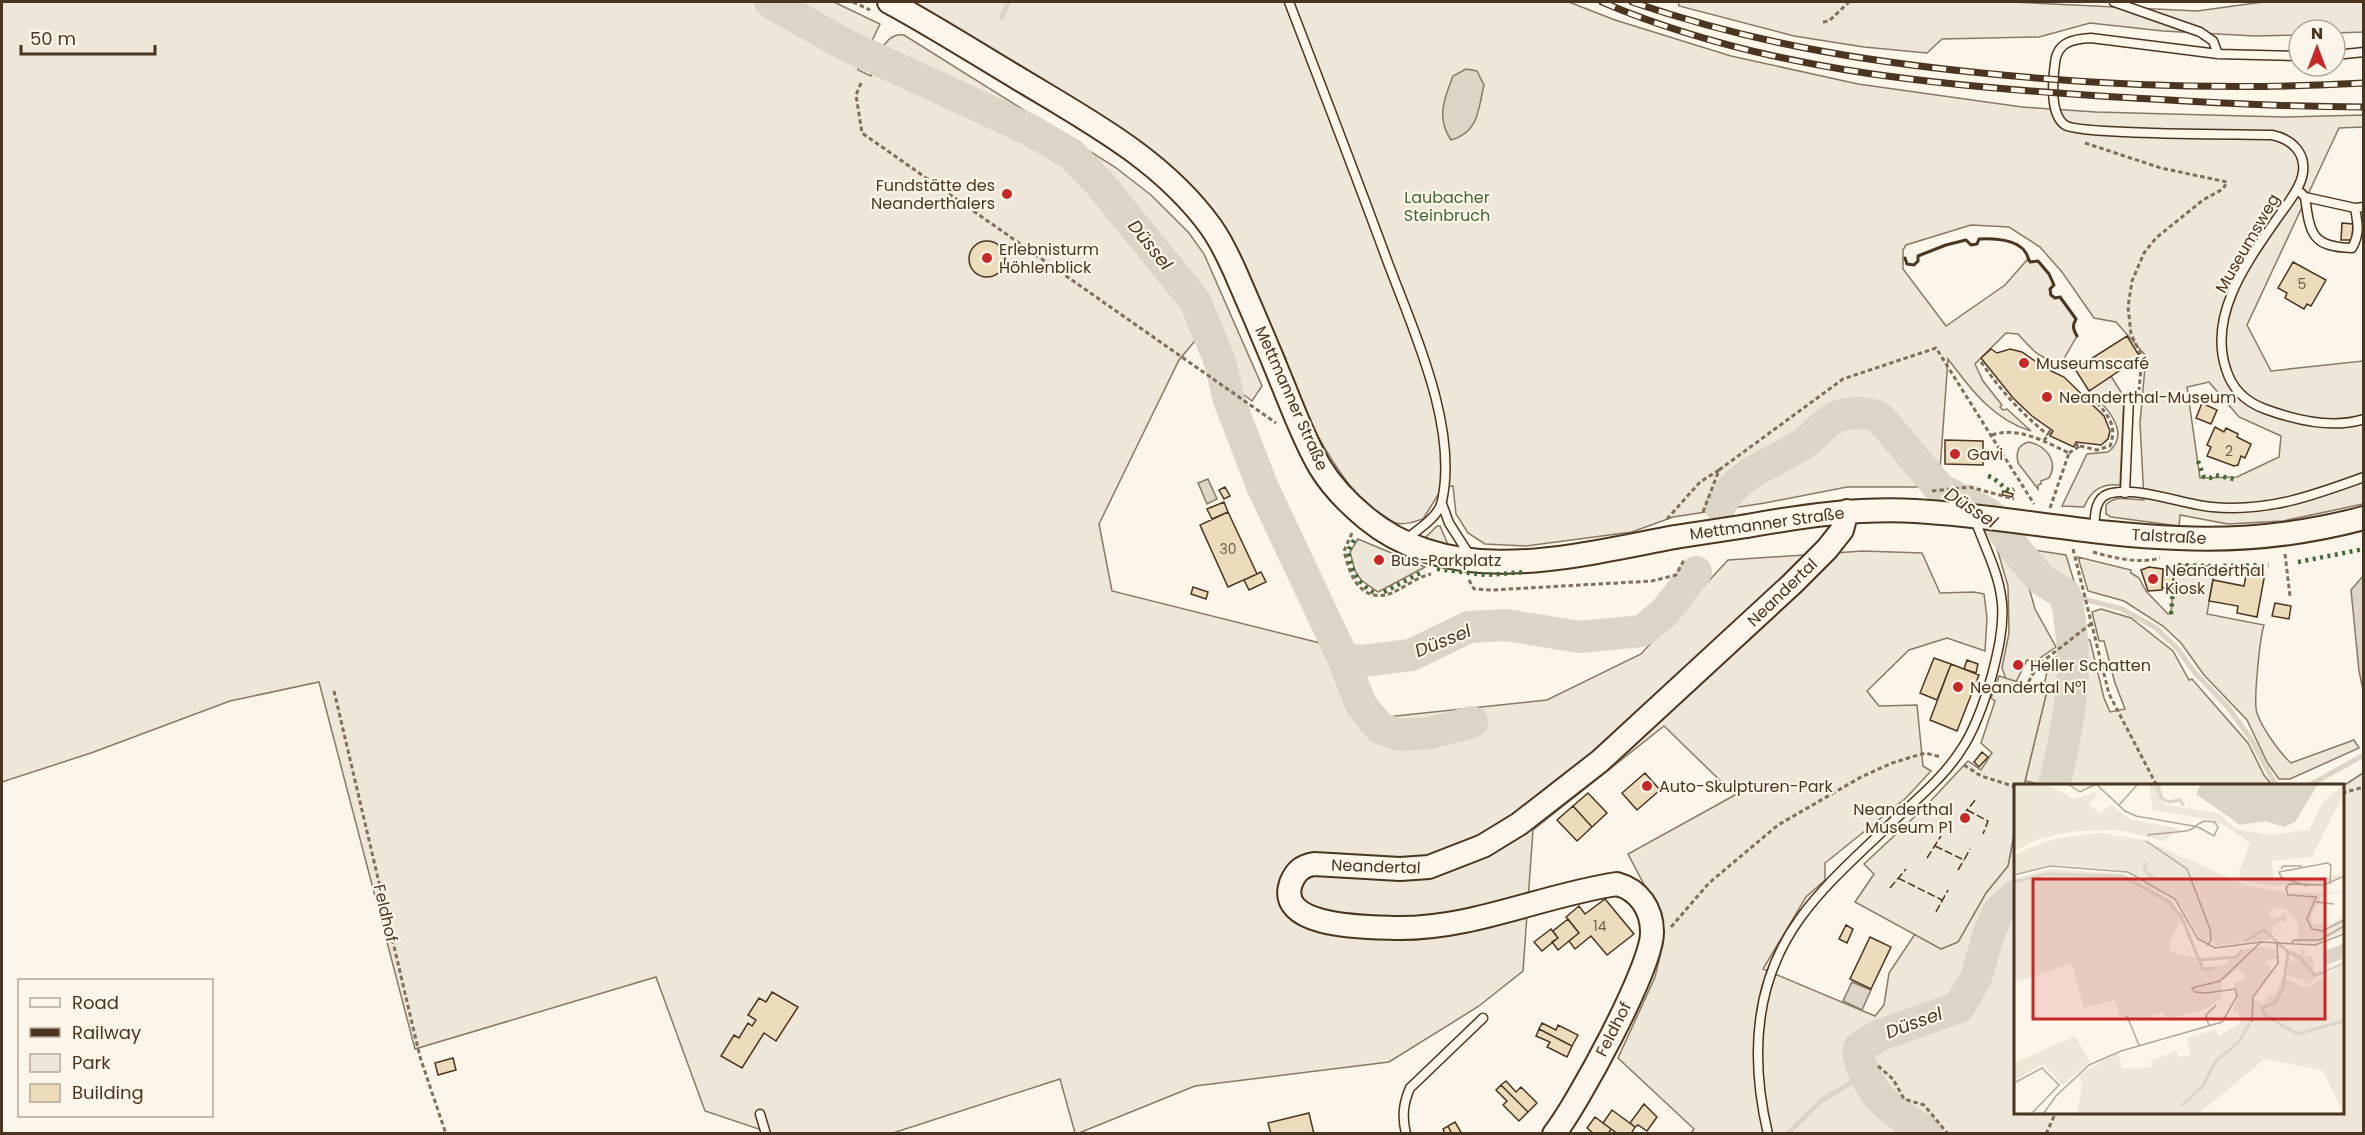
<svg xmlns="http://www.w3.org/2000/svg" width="2365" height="1135" viewBox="0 0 2365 1135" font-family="Poppins,sans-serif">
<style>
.green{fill:#ede6d9;stroke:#887966;stroke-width:1.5;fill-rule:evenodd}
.parking{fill:#ede7d9;stroke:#887966;stroke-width:1.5}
.water{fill:#dcd4c6;stroke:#887966;stroke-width:1.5}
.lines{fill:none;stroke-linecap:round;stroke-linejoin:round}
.stream{stroke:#dcd4c6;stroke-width:5}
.river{stroke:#dcd4c6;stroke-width:32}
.building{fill:#ecdcbc;stroke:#4a3520;stroke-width:1.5}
.lane-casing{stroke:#4a3520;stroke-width:11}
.secondary-casing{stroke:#4a3520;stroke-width:26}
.path{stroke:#7f6f5c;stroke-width:3;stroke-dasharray:4.5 3;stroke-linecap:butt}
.lane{stroke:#fbf6e9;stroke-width:8}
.secondary{stroke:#fbf6e9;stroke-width:22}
.rail-casing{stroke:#4a3520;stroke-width:7}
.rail{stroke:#fbf6e9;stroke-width:4.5;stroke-dasharray:14;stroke-linecap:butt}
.secondary-bridge-casing{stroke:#4a3520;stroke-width:26;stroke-linecap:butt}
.secondary-bridge{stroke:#fbf6e9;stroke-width:22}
.hedge{stroke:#436837;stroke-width:4.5;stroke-dasharray:3 4.5;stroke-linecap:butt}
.fence{stroke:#4a3520;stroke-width:1.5;stroke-dasharray:8 3;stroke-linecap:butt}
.wall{stroke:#4a3520;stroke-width:3}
.poi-dot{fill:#c62828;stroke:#fbf6e9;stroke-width:2}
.labels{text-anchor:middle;stroke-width:4.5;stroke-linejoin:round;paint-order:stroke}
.number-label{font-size:14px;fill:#725f47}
.poi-label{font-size:16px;fill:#4a3520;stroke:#fbf6e9;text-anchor:start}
.park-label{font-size:16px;fill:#436837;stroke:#fbf6e9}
.street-label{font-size:16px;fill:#4a3520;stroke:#fbf6e9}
.water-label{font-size:18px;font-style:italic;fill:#4a3520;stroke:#fbf6e9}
.inset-river{fill:none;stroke:#dcd4c6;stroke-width:3}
.inset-road{fill:none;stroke:#b4a999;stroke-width:1.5}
.view{fill:#c62828;fill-opacity:0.15;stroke:#c62828;stroke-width:3}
.inset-edge{fill:none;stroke:#4a3520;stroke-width:3}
</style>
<rect width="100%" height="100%" fill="#fbf6e9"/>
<path class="green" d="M2 2H834L880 24 858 70 871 76C878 60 883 32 904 35L1115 167 1151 195 1189 233 1204 254 1262 386 1252 401 1213 371 1199 336 1179 360 1099 524 1112 591 1324 644 1367 719 1547 700 1641 654 1728 560 1863 551 1922 553 1940 593 1974 592 1984 594 1987 618 1985 651 1947 638 1909 650 1867 691 1879 706 1917 705 1923 766 1931 771 1906 798 1825 863V880L1806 897 1763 969 1875 1016 1884 1005 1889 973 1915 934 1941 949 1958 942 1986 893 2008 866 2015 829 2016 1112H2342L2343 786 2363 773V1133H1691L1694 1129 1618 1058 1655 977 1663 944 1657 909 1628 854 1735 795 1664 726 1533 830 1523 971 1479 1006 1389 1062 1195 1086 1079 1133H1075L1060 1079 893 1133 774 1134 705 1111 656 977 415 1049 319 682 230 701 91 753 2 782Z
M913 2H1569L1615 20 1731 56 1858 84 2022 107 2096 112 2284 117 2363 115V127L2339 128 2247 325 2271 371 2363 361V504L2283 521 2228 524 2180 515 2179 526 2111 517 2106 514V505C2116 494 2131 500 2144 500L2140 423 2146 356 2116 322 2094 318 2062 272 2040 247 2009 227 1971 225 1906 245 1903 250V269L1946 326 2005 285 2027 260 2032 262 2038 261 2049 274 2054 285 2050 289V295L2055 298 2060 297 2076 319C2072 326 2073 329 2077 336L2062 362C2041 361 2031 349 2018 334L2006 333 1975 364 1983 381 2002 405 2000 407 2003 410 2007 409 2031 431C1993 420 1970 388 1948 359L1940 470 1929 487H1847L1765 503 1673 517 1632 532 1526 546 1485 544 1468 533 1456 514 1453 486 1443 487 1423 519C1414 522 1405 525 1396 523 1392 522 1388 518 1384 516 1379 512 1373 510 1368 506 1341 483 1290 394 1286 359L1242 265 1112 126ZM2209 382 2239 417 2281 436 2279 457 2237 477 2200 478 2187 387Z
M1678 2H2011L2197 11 2263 2H2363L2364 32 2335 33V30H2299V35L2255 36 2163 31 2090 23 2039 37 1942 39 1927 53 1864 47 1794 36 1679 6Z
M2111 376 2124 397 2120 485C2102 483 2091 490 2084 507L2062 506 2087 454 2108 452C2133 433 2104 404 2089 391Z
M2029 442C2046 446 2059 461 2049 478L2041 481V484L2038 485V489L2018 463C2016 453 2017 445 2029 442Z
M1437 526H1440L1449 547 1425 538Z
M1996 545 2013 560 2028 584 2035 609 2056 647 2034 662 2027 660 2016 682 2006 679 2002 668 2009 633 2008 586Z
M2027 549 2066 555 2076 588 2055 578Z
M2078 557 2131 570V573L2139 578 2146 591 2168 614H2171L2175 565 2211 566 2213 580 2207 614 2264 625C2260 637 2253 703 2257 713 2262 728 2279 752 2291 763L2354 740 2359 748 2290 779H2279L2267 762 2247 720 2204 675 2181 643 2163 626 2124 601 2088 591Z
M2101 609 2131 618 2173 651 2189 680 2192 679 2248 743 2264 775 2272 785H2062C2070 753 2086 703 2082 669 2081 660 2078 650 2076 641L2082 638 2090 640 2104 698 2110 712 2125 709 2115 683 2104 641H2099L2092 612Z
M2059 655 2065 668 2062 701 2045 785 2025 781 2047 691 2043 689 2048 668 2044 666Z"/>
<path class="parking" d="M1358 539 1425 567 1378 592 1361 580 1355 571 1350 552Z
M1999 676 2047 691 2024 785 2016 786 2015 829 2008 866 1986 893 1958 942 1941 949 1855 902 1874 874 1864 864 1925 807 1968 761 1981 770 1992 753 1981 743 1995 701 1991 698Z"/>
<path class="water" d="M1466 69 1477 71 1484 85C1478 110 1479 132 1451 140 1436 118 1444 99 1453 76Z
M1208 479 1217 499 1207 504 1198 483Z
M2363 576V690L2359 671 2351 590Z
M1852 982 1871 990 1862 1010 1843 1001Z"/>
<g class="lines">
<path class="stream" d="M1002 18 1008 2
M2065 594 2122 609 2156 628 2177 648 2195 673 2227 706 2251 739 2274 782 2279 786
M2308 786 2364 755
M1787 1134 1822 1100 1865 1074"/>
<path class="river" d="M770 2 844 44 1030 130 1071 154 1100 184 1195 301 1220 362 1229 400 1263 488 1343 658 1362 661 1411 655 1469 627 1506 625 1580 637 1642 631 1665 612 1696 572
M1720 506C1740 471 1768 466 1800 446 1812 439 1821 426 1832 419 1846 411 1869 411 1881 419L1940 489 1987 513 1997 521 2016 550 2042 580 2065 594C2081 661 2070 720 2054 786
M1343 658 1361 705 1380 728 1400 735 1430 733 1472 722
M1928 1134C1914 1124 1898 1115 1885 1103 1873 1093 1856 1063 1859 1048L1878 1036 1959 1007 1976 978 1989 933 1995 919 1999 911 2016 896"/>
</g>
<path class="building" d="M2342 223 2353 224 2352 240H2341Z
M969 259a18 18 0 1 1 36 0a18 18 0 1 1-36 0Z
M2293 262 2326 280 2311 306 2307 304 2304 309 2285 298 2287 293 2278 288Z
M2127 336 2140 357 2089 391 2075 369Z
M1991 349 1997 353 2010 349 2022 352 2045 368 2064 377 2104 416 2110 431 2108 439 2101 445 2076 442 2074 447 2050 436 2053 431 2032 416 2013 398 1981 358Z
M2202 403 2217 410 2211 424 2196 418Z
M2215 427 2224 432 2226 428 2238 434 2237 437 2251 444 2245 458 2241 456 2238 465 2234 466 2207 456 2211 447 2207 445Z
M1945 440 1983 441V465L1945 464Z
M1225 487 1230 496 1224 499 1219 490Z
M2003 491 2013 494 2012 497 2002 495Z
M1224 502 1228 512 1212 519 1207 509Z
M1228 512 1257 574 1228 587 1200 525Z
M2149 567 2163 569 2162 590 2148 591 2141 570Z
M2163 570 2173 571V589L2162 588Z
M2247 570 2265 573 2257 617 2237 613 2238 606 2209 601 2213 580 2244 586Z
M1261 572 1266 582 1249 590 1244 580Z
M1193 587 1208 592 1206 599 1191 594Z
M2275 603 2291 606 2289 619 2272 616Z
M1934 658 1951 664 1937 700 1920 693Z
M1967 660 1978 664 1976 673 1964 669Z
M1951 664 1979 675 1957 731 1930 720Z
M1982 752 1988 757 1979 767 1974 762Z
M1645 773 1660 790 1637 810 1622 793Z
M1588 793 1607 813 1592 827 1573 806Z
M1573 806 1592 827 1577 841 1557 820Z
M1605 899 1634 934 1607 955 1591 936 1575 949 1569 941 1579 933 1566 917 1579 906 1585 914Z
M1568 919 1579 933 1558 950 1552 942 1558 938 1553 931Z
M1846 925 1853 929 1847 943 1839 939Z
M1551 929 1558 938 1542 951 1534 942Z
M1870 937 1891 947 1871 989 1850 979Z
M772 992 798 1007 776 1041 764 1033 742 1068 721 1056 734 1035 739 1038 748 1023 752 1026 756 1020 748 1015 759 998 766 1002Z
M1542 1023 1556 1030 1558 1025 1578 1035 1572 1046 1539 1029Z
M1539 1029 1572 1046 1567 1057 1547 1047 1550 1042 1536 1036Z
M453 1058 456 1070 438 1075 435 1063Z
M1506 1081 1516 1092 1521 1087 1537 1103 1528 1112 1501 1085Z
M1501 1085 1528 1112 1519 1121 1503 1105 1507 1101 1496 1090Z
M1644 1104 1657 1117 1647 1131 1638 1125 1635 1127 1630 1123Z
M1612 1110 1635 1127 1631 1134H1618L1603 1123Z
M1309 1113 1314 1134H1271L1268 1123Z
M1595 1117 1611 1129 1608 1134H1594L1587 1128Z
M1455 1122 1462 1134H1452L1448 1126Z
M1448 1126 1452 1134H1445L1443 1129Z"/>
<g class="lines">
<g class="lane-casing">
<path id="lane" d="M1289 2C1321 85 1353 168 1384 252 1410 324 1459 424 1442 501 1439 517 1417 530 1405 540
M2114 2 2200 32 2213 41 2218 54
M2335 55 2364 52
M2299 56 2218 54 2091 38C2073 39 2057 42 2055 63 2053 79 2049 114 2065 125 2079 135 2243 134 2272 135 2292 139 2308 154 2302 177 2298 192 2285 207 2276 220 2247 262 2208 315 2226 369 2232 389 2246 402 2265 409 2295 420 2333 429 2364 419
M2301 193 2305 197 2355 208 2364 207
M2305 197C2310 233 2311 247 2352 248 2360 234 2358 224 2355 208
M2125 493 2129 397
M1442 504 1449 523 1470 556
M2094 530C2095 517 2094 499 2108 494 2135 485 2184 505 2212 507 2268 512 2312 496 2364 477
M760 1114 766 1134
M1406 1134C1402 1117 1403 1104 1410 1088L1483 1018
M1768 1134C1750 1058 1754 981 1801 917 1825 884 1857 856 1886 828 1911 804 1942 780 1961 750 1976 728 1985 700 1992 675 1998 652 2004 627 2002 603 1999 572 1984 546 1974 517"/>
</g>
<g class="secondary-casing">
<path id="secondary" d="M889 2C932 25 974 52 1016 77 1087 120 1162 159 1211 227 1223 244 1232 264 1240 283 1254 315 1268 348 1281 380 1293 409 1304 440 1320 467 1332 487 1348 503 1366 518 1453 590 1574 556 1675 537
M1747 526C1803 516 1858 508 1915 511 2003 516 2090 535 2178 538 2240 541 2304 534 2364 518
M1554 1134C1577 1105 1653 966 1652 932 1652 909 1639 890 1617 884 1543 895 1473 929 1397 928 1371 927 1275 929 1291 883 1296 871 1302 866 1314 864L1400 869 1429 867 1483 846 1519 824 1600 761 1792 584 1827 549 1842 530 1847 511"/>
</g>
<path class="path" d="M853 2 870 10
M1823 22 1829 21 1849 2
M861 83 856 95 862 133 1276 423
M2085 143 2161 168 2227 182 2223 189 2203 200 2156 238 2144 253 2132 281 2128 307 2131 334 2142 357 2139 390
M1981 362C2002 392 2020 412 2048 435
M1992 435C2018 426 2046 442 2069 453L2050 508
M2044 441 2050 431 2052 433
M2080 446 2097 450 2110 446C2118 424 2107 415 2094 399
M2069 453 2080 446 2075 444
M1932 491 1970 487 2014 499
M1703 512 1719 470 1843 379 1936 348 2034 504
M1667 519 1700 482 1719 470
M1352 533 1344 551C1348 566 1352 583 1366 592 1390 605 1407 579 1431 574
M2073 549 2109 694 2157 786
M2093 552C2114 558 2139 564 2160 558
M2285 554 2290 596
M1469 580 1474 589 1492 590 1652 581 1676 575 1685 558
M334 691 420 1057 446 1134
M2021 695 2038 665 2092 623
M1964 765 1981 776 2016 787
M2342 793 2364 787
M1671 927 1709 883 1778 825 1861 777 1892 763 1925 753 1941 757
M1878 1066 1893 1079 1904 1099 1924 1105 1948 1134
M2046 1134 2056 1112"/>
<use href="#lane" class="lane"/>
<use href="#secondary" class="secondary"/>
<g class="rail-casing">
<path id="rail" d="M1602 2C1759 69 1931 85 2100 96 2188 101 2276 107 2364 107
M1632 2C1749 42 1860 61 1982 73 2109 86 2237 90 2364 83"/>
</g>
<use href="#rail" class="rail"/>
<g class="secondary-bridge-casing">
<path id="secondary-bridge" d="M1675 537 1747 526"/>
</g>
<use href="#secondary-bridge" class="secondary-bridge"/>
<path class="hedge" d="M2198 461 2204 477 2210 478 2215 475 2238 480
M1988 476C1998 479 2002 488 2011 491L2014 489
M1354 540 1348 551C1351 569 1358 585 1375 593
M2298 562 2364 549
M2216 566 2269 565
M1437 569 1486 575 1526 572
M1384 592 1424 571
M2171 614 2175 565 2211 566"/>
<path class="fence" d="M1967 810 1988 821 1983 834
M1963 815 1976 799
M1935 846 1964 860 1970 849
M1927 858 1941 836
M1958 870 1964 860
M1898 878 1942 900
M1890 888 1906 869
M1936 912 1948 890"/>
<path class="wall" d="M1905 258 1907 264 1914 265 1918 261V256L1946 245 1966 240 1971 245 1977 244 1979 239C1993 238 2018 239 2026 253 2028 256 2028 259 2030 262L2038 261 2049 274 2054 285 2050 289 2051 295 2055 298 2060 297 2076 319C2072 326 2073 329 2077 336"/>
</g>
<g class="poi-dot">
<circle cx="1007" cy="194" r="6"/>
<circle cx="987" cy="258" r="6"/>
<circle cx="2024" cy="363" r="6"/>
<circle cx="2047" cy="397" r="6"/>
<circle cx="1955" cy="454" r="6"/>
<circle cx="1379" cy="560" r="6"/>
<circle cx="2153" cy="579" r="6"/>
<circle cx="2018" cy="665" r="6"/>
<circle cx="1958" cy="687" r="6"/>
<circle cx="1647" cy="786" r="6"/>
<circle cx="1965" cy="818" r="6"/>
</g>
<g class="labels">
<g class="number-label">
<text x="2302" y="289">5</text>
<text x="2229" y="456">2</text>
<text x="1228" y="554">30</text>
<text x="1600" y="931">14</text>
</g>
<g class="poi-label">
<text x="995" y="191" text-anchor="end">Fundstätte des<tspan x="995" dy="18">Neanderthalers</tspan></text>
<text x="999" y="255">Erlebnisturm<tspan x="999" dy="18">Höhlenblick</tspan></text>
<text x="2036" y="369">Museumscafé</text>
<text x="2059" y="403">Neanderthal-Museum</text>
<text x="1967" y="460">Gavi</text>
<text x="1391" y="566">Bus-Parkplatz</text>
<text x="2165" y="576">Neanderthal<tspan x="2165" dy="18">Kiosk</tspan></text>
<text x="2030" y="671">Heller Schatten</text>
<text x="1970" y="693">Neandertal N°1</text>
<text x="1659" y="792">Auto-Skulpturen-Park</text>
<text x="1953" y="815" text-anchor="end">Neanderthal<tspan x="1953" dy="18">Museum P1</tspan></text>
</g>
<g class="park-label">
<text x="1447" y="203">Laubacher<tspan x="1447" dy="18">Steinbruch</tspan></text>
</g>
<g class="street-label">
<text transform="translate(2247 243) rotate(-60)" y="6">Museumsweg</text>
<text transform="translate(1292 398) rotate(66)" y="6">Mettmanner Straße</text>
<text transform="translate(1767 523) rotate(-8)" y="6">Mettmanner Straße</text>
<text transform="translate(2169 536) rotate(3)" y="6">Talstraße</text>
<text transform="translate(1782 592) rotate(-44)" y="6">Neandertal</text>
<text transform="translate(1376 866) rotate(2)" y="6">Neandertal</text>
<text transform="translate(386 913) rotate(77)" y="6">Feldhof</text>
<text transform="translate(1613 1029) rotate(-63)" y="6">Feldhof</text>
</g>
<g class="water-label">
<text transform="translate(1150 245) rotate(51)" y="6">Düssel</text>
<text transform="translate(1971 508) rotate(33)" y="6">Düssel</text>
<text transform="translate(1443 641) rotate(-22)" y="6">Düssel</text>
<text transform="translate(1914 1023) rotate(-20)" y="6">Düssel</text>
</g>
</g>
<g transform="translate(2014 784)">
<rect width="330" height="330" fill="#fbf6e9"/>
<path d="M0 0H33L60 15 84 8 75 22 87 29 97 21 116 35 166 45 149 57 105 46 62 47 25 55 0 67ZM135 0H147L150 21 204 29 222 45 258 51 295 46 309 18 330 0V9L298 73 258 77 259 95 290 96 330 90 312 99 257 102 226 96 225 88 236 59 203 37 139 26ZM87 49 131 56 233 102 278 109 330 108 308 111 296 135 299 141 319 139 330 131V148L301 159 279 158 284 156V139L271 125 262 123 254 128 259 135 272 129 273 140 267 136 263 140 270 148 260 140 257 155 202 162 198 155 195 159 188 157 162 114 120 90 99 85 36 81 0 90V72L15 64 43 54ZM36 85 107 90 128 98 125 104 131 99 157 116 175 143 167 137 165 139 155 160 157 168 182 174 188 184 210 181 232 164 256 163 264 168V175H255L250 180 256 182V189L237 214 250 220 255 210 261 211 269 193 292 204 330 180V330L308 286 251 275 184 330H63L68 301 65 292 80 282 104 269 108 284 138 283 137 277 162 267 165 273 177 271 173 254 201 245 205 252 224 240 228 234 219 225 223 215 220 200 233 193 224 185 208 197 207 215 190 226 152 235 150 228 122 237 106 232 100 216 70 224 58 179 0 199V95ZM275 164 286 171 287 165H292L291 171 298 172 300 188 310 187 300 191ZM278 170 287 175 302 195 292 201 288 195 273 192 275 174 281 182ZM61 252 76 278 48 301 29 280 0 297V279Z" fill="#ede6d9"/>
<path d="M187 0H304L281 38 270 43 251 37 226 41 182 10ZM330 159V174L311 182 309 168Z" fill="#dcd4c6"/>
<path class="inset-river" d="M143 0 147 14 155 18 166 16 170 22M133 78 130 86 143 97M0 98 33 90 109 92 155 118 167 132 185 176 222 173 228 166M231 157 250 146 274 168 269 204 261 219 248 224 251 231 283 250 330 237M274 168 285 172 301 192 330 179M185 176 189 185 201 184M167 322 188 303 202 277 224 259 236 239"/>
<path class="inset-road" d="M54 0 66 8 82 0 111 27 122 32 179 42 186 44 200 52 204 43 201 38 190 37 186 39 183 41 178 45 172 47 133 51M105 21 124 0M132 57 173 85 196 145 197 157 193 161M267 85 269 82H288M0 91 36 82 114 88 161 115 184 155 201 164 247 158 301 161 330 150M330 92 310 101 275 100 272 104 274 111 302 113 293 135 298 145 309 147 330 136M293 102 267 93 265 88 313 79 317 81 316 100M302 118 320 120M277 160 280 156H306L330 142M113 232 125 261M238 238 239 213 264 179 263 159M195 242 192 231 202 221M0 299 28 284 45 301 17 330M29 330 42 312 75 281 107 267 208 238 223 212 221 205 192 209 181 208 178 204 206 197 247 158"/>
<path class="view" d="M19 95H311V235H19Z"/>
<rect width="330" height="330" class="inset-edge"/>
</g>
<rect width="2365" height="1135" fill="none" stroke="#4a3520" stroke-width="6"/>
<rect x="18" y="979" width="195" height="138" fill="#fbf6e9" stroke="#b4a999" stroke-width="1.5"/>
<rect x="30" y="998" width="30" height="9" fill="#fbf6e9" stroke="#b4a999" stroke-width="1.5"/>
<text x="72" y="1009" font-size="18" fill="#4a3520">Road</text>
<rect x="30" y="1028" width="30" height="9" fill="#4a3520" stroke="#b4a999" stroke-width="1.5"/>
<text x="72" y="1039" font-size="18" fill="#4a3520">Railway</text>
<rect x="30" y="1054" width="30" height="18" fill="#ede6d9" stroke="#b4a999" stroke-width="1.5"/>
<text x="72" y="1069" font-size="18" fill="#4a3520">Park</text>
<rect x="30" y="1084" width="30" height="18" fill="#ecdcbc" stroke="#b4a999" stroke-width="1.5"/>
<text x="72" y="1099" font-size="18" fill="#4a3520">Building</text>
<g transform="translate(2317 48)"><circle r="28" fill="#fbf6e9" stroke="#b4a999" stroke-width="1.5"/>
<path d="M0-4.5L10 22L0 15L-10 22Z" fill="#c62828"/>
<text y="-9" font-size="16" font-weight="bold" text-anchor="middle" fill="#4a3520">N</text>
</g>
<path d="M21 45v9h134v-9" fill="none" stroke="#4a3520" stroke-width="3"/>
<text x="30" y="45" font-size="18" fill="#4a3520" stroke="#fbf6e9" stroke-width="4.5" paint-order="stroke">50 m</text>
</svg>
